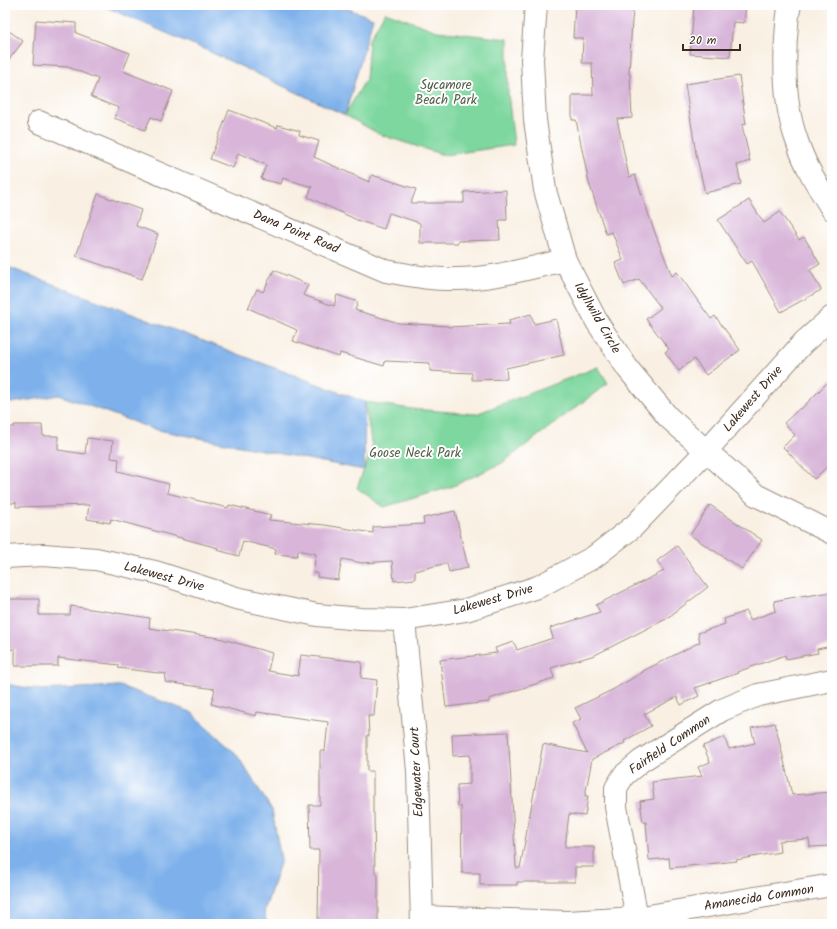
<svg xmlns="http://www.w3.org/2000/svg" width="837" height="929" font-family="Kalam,sans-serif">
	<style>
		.green { fill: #7dd79e; stroke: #5c805e }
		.water { fill: #7eb1eb; stroke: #5c6e84 }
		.building { fill: #d8b5d9 }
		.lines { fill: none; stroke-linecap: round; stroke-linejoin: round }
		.street-casing { stroke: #9a8d80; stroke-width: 24 }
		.street { stroke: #fff; stroke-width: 22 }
		.labels { text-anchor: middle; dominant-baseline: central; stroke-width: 4; stroke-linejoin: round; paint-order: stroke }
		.park-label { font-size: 13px; fill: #4f5e44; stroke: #fff }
		.street-label { font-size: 13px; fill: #3b2a1e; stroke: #fff }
	</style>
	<rect width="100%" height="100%" fill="#fff"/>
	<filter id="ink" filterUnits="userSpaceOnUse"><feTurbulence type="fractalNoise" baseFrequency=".025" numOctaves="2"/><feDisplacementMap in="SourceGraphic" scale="8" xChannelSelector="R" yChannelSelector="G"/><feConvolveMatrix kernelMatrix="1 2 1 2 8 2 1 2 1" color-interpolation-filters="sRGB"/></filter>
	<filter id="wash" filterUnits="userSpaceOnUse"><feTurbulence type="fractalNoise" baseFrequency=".012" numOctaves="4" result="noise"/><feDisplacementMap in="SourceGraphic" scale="16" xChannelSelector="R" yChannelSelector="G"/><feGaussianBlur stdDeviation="0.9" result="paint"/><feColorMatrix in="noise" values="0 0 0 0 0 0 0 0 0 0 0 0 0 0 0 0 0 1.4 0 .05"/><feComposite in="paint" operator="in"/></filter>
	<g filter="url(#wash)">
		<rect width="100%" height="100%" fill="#f9f0e3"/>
		<g class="green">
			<polygon points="385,12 437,31 508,39 508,93 514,145 444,155 381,135 345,115 366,79 369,40"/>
			<polygon points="598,367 608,383 502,463 451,487 384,507 357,488 372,448 365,402 412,409 476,414"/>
		</g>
		<g class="water">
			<polygon points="101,5 337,5 373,18 345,115 206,50"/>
			<polygon points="5,266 365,402 364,470 153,429 59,395 5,404"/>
			<polygon points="5,684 41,690 120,686 191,712 237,755 272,810 281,860 264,912 267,924 5,924"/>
		</g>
		<g id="blocks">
			<g class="building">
				<polygon points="575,5 634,5 632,20 629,74 630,74 632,118 617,119 629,177 635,175 655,233 672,276 677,272 711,319 715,316 740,350 706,375 694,359 679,371 665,352 669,349 646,319 661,308 639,279 624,285 615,263 623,260 612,232 606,234 589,183 576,120 572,120 572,95 593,95 592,63 582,63 583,38 573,38"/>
				<polygon points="694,5 746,5 744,23 733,22 730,57 690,54"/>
				<polygon points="36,20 76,23 76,33 130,53 123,71 173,91 161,121 151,117 145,130 114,118 119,108 91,97 98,79 68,67 33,65"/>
				<polygon points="5,28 23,41 5,65"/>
				<polygon points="739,76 746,124 742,125 750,161 737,165 741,184 705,193 696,154 685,84"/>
				<polygon points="229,110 277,128 278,125 300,131 299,135 319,141 314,157 369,182 372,175 416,189 411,203 464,203 464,192 506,190 507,220 499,220 500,240 458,241 458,243 420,243 420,223 389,213 384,229 357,220 308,197 312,187 283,178 281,184 261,179 266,165 238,153 233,168 210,159"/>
				<polygon points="98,194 141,210 136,226 158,234 142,279 76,256"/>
				<polygon points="749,200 764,223 780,212 799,240 804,237 820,264 810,270 821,290 781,312 752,261 747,264 718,220"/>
				<polygon points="274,270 308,285 303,295 334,306 337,295 358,302 355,310 399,323 448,326 448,327 510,324 509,320 531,314 534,324 556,319 564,355 506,368 507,379 472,380 472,373 430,371 430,363 385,361 384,366 340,353 339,357 293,341 297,330 248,308 257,289 263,292"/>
				<polygon points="832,378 832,462 814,479 783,447 795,435 784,423 800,408 801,409"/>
				<polygon points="14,425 42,425 43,436 58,436 58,450 85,454 87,438 113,441 111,458 119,459 118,471 169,484 167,493 228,508 229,505 271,515 269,520 325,525 373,533 373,527 424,524 423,518 455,511 468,568 449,572 447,563 415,571 415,579 394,581 392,561 362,563 342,559 338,580 317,577 318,573 313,573 316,554 298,550 297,556 275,554 276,549 243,541 239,556 217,550 218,548 111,519 110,523 87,519 89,505 16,507 16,502 5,505 5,428 14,427"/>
				<polygon points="710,505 762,540 742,569 690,535"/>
				<polygon points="677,546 708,587 666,619 595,655 551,668 554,678 489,699 489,702 446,707 440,660 497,653 495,648 514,642 517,650 553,638 550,628 600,612 596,605 664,571 657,561"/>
				<polygon points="832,592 832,646 817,649 818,653 786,659 785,655 737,672 738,673 695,688 699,696 681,705 677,697 644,714 651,726 624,741 625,743 592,759 585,796 588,796 585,816 569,814 565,847 594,847 594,867 575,867 575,882 517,882 517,885 480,885 480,873 462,873 461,806 458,807 457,785 470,784 470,755 453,756 452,734 508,732 516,868 520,868 543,744 587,753 572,723 581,719 575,708 614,689 643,672 643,671 700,642 698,633 725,624 724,619 747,611 750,620 776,611 774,601 806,595 806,596"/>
				<polygon points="5,599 39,599 39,615 70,615 71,606 150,618 149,628 219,638 272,653 268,671 298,676 301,655 362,662 361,678 377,680 374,716 368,716 369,736 367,735 367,771 373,771 373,813 374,813 375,874 378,874 378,924 318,924 319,850 310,850 309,805 320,805 320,751 325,751 328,722 257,712 256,716 211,704 215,689 165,682 166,674 118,668 119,665 58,658 58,666 15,666 15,649 5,650"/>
				<polygon points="775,723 792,795 832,792 832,846 810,847 809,839 779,841 780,852 736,860 737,861 670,868 669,858 649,860 646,822 643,822 640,801 654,799 652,782 702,776 698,767 710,762 703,746 724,737 729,749 755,743 751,728"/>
			</g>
		</g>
	</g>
	<g filter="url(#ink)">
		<use href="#blocks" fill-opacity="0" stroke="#9a8d80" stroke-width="1"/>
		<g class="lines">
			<defs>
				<g id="street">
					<polyline points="536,5 532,60 535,120 545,190 565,260 597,322 628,369 668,417 756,495 832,533"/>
					<path d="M 790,5 C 787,16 787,27 786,38 C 784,73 785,109 797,141 C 805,166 819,188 832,209"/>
					<path d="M 39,122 L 386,271 C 409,275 432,280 456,279 C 493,279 529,268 565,260"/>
					<polyline points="5,557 43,555 96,559 155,572 236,598 317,615 361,619 404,620 466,610 538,587 594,557 634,526 706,451 803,343 832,317"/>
					<polyline points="404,620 418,771 422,924"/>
					<polyline points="422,917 567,922 637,918 832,885"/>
					<polyline points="637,918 616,807 616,788 624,775 641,761 722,710 758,695 832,680"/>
				</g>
			</defs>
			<use href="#street" class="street-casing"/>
			<use href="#street" class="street"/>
		</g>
	</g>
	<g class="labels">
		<g class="park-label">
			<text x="446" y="85">Sycamore<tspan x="446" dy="15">Beach Park</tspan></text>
			<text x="415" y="453">Goose Neck Park</text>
		</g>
		<g class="street-label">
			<text transform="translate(296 232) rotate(23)">Dana Point Road</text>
			<text transform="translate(597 318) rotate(60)">Idyllwild Circle</text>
			<text transform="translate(753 399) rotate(-49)">Lakewest Drive</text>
			<text transform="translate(164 577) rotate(15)">Lakewest Drive</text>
			<text transform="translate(493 600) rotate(-16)">Lakewest Drive</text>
			<text transform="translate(670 745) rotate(-34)">Fairfield Common</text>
			<text transform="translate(417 772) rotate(-93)">Edgewater Court</text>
			<text transform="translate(759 898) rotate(-9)">Amanecida Common</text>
		</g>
	</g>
	<rect width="837" height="929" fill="none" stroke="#fff" stroke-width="20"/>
	<path d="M683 44v6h57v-6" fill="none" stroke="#3b2a1e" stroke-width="2"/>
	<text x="689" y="44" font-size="12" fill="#3b2a1e" stroke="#ffffff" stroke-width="3" paint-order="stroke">20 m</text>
</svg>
